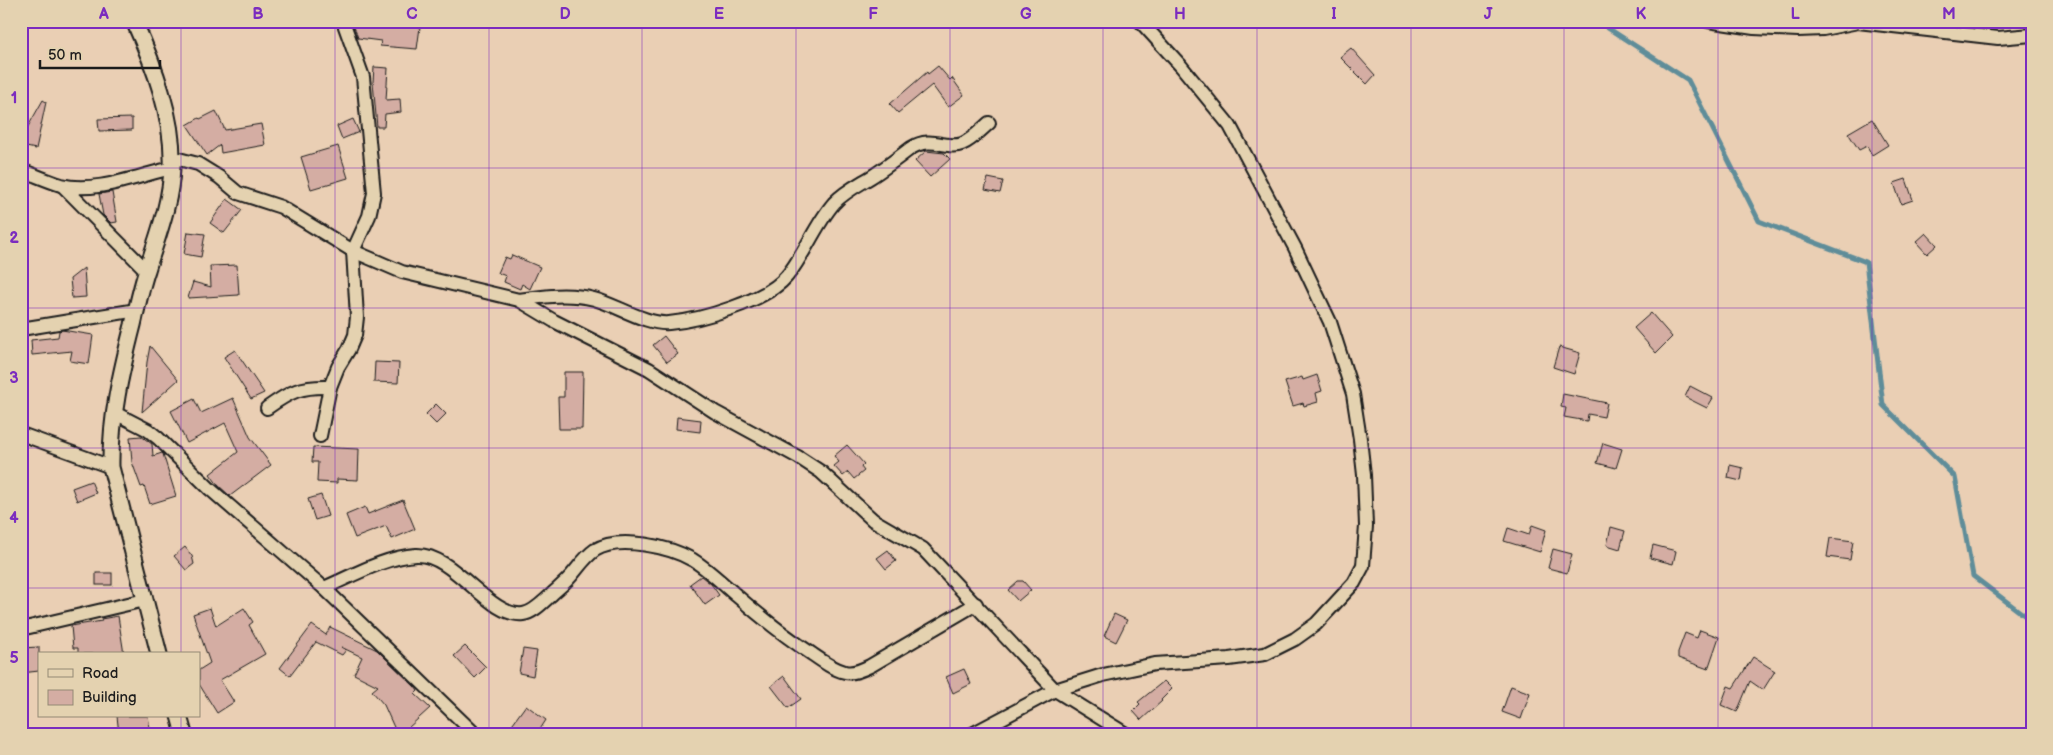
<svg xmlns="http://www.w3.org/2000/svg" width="2053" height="755" font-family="'Balsamiq Sans',sans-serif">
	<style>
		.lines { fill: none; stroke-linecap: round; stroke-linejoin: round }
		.stream { stroke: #5f8d99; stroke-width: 5 }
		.building { fill: #d4ada3; stroke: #1c1c1c }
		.minor-casing { stroke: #1c1c1c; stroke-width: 16 }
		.tertiary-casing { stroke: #1c1c1c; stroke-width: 19 }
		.minor { stroke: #e4d2b0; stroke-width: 12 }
		.tertiary { stroke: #e4d2b0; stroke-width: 15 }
		.grid { fill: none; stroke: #7b2cbf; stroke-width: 1; stroke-opacity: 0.55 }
		.neatline { fill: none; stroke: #7b2cbf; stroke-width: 2 }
		.grid-label { font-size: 16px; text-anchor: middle; font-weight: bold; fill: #7b2cbf }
	</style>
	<rect width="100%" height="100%" fill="#eacfb4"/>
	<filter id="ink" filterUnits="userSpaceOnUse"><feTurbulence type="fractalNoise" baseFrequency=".02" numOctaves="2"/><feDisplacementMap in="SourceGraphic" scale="10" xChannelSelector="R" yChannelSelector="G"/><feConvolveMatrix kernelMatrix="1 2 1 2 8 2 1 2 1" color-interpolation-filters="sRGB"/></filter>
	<g filter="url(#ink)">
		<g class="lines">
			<polyline class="stream" points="1597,21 1688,80 1759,221 1866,262 1883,405 1955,477 1973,576 2032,621"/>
		</g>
		<g class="building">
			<polygon points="352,21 387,21 420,27 417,49 380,46 381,41 358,38"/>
			<polygon points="1351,48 1375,75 1367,84 1340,57"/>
			<polygon points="938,66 950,80 952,78 964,95 948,107 932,85 898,113 890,104 927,72 928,74"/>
			<polygon points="374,67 388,68 386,100 400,99 401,112 385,114 384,127 377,127 373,82"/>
			<polygon points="43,100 46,102 36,149 21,146 21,139"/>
			<polygon points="216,111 225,130 261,124 265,145 221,153 220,145 207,155 187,125 199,118 200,119"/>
			<polygon points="132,118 132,130 99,131 98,119"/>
			<polygon points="353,119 359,132 342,139 337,126"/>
			<polygon points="1872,119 1888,145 1872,155 1867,146 1859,150 1848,133"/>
			<polygon points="338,146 348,178 311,189 301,157"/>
			<polygon points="926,151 944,153 950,159 930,177 915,161"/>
			<polygon points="988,178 1003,181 1000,193 985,190"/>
			<polygon points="1906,179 1913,200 1901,204 1894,183"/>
			<polygon points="112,192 117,222 111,223 103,215 99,194"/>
			<polygon points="227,199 242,210 224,233 210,223"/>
			<polygon points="188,232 205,234 201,257 184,254"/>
			<polygon points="1926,233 1937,245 1927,254 1916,242"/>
			<polygon points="512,255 540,267 530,289 522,284 520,289 504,282 506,276 498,273 505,257 510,259"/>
			<polygon points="237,265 239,295 188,298 193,282 211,287 210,266"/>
			<polygon points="84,268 86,297 72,298 70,279"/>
			<polygon points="1651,313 1672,337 1656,353 1634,328"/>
			<polygon points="62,330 93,335 89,364 70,361 72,351 32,355 31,340 58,337 59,331"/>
			<polygon points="664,336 678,354 667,362 653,345"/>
			<polygon points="150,346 178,380 142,412 147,362"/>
			<polygon points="1559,347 1580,353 1574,374 1553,367"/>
			<polygon points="235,350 264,393 251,399 224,357"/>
			<polygon points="375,362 399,363 398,383 374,382"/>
			<polygon points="564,372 583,372 582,429 559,429 558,397 564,397"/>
			<polygon points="1317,375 1322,391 1316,393 1318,402 1304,406 1303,403 1293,406 1285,382 1302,377 1303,380"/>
			<polygon points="1690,386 1713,398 1707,408 1685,397"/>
			<polygon points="1563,394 1607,403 1604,417 1588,414 1587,421 1564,417 1566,408 1561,407"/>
			<polygon points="233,398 250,437 271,465 230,496 218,485 210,474 238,452 225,423 187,443 171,411 194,399 201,413"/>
			<polygon points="436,404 446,414 436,424 426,414"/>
			<polygon points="677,417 701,420 700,432 676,429"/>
			<polygon points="141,436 152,444 153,456 162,453 163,454 176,496 150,504 144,486 141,487 132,462 130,437"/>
			<polygon points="1603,443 1622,449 1616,468 1597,463"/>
			<polygon points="847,445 864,464 861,467 864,471 854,479 848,472 843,476 834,466 839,462 834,456"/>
			<polygon points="313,447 359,449 358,480 337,479 337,483 317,482 318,462 312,462"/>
			<polygon points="1730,465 1743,468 1741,481 1728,478"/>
			<polygon points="91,481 96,493 77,501 72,488"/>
			<polygon points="321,495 328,516 315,520 308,499"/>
			<polygon points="403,500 415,529 392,539 386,526 355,538 346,515 365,507 368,514"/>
			<polygon points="1532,525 1546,530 1540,552 1504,541 1508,528 1529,535"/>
			<polygon points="1611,527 1625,531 1620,549 1607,545"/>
			<polygon points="1830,538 1853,541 1850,560 1827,557"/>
			<polygon points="1653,545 1676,551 1673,564 1650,558"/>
			<polygon points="185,547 192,556 194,564 186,570 174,556"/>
			<polygon points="1553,549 1572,554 1567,573 1548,568"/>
			<polygon points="888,550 896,561 886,569 877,558"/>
			<rect x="96" y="573" width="16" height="12"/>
			<polygon points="701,576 711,584 719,595 705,605 690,584"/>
			<polygon points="1018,581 1023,581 1031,590 1018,601 1008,590"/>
			<polygon points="210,608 216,626 244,608 253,622 249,625 265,654 220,680 234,702 217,713 199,684 199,670 210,663 193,614"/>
			<polygon points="1114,614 1127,620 1116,642 1104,636"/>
			<polygon points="118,616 124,654 78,654 78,648 73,648 71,626 102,621 101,619"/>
			<polygon points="312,625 326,635 330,627 377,650 415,687 418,691 415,694 430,708 408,728 411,734 397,734 384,705 372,691 378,686 354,674 362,657 341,647 346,650 342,655 316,642 290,676 280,668"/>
			<polygon points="1700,630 1719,637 1708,669 1678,658 1678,652 1685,633 1697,638"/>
			<polygon points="465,646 486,667 475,678 454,656"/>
			<polygon points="39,647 39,671 21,673 21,648"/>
			<polygon points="523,649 537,651 533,676 519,673"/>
			<polygon points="1753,657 1775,671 1763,690 1750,681 1737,712 1721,705 1728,686 1733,688"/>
			<polygon points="964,669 971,684 953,693 946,677"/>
			<polygon points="784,676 801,699 788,708 771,686"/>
			<polygon points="1164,681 1172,689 1161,700 1162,701 1141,720 1133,711 1140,704 1138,702"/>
			<polygon points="1511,686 1530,693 1521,719 1502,712"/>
			<polygon points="526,705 546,720 537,734 505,734"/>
			<polygon points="117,716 148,716 151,734 119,734"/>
		</g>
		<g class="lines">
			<defs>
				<g id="minor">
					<polyline points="1708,21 1754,28 1798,30 1823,29 1858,22 1998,38 2032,35"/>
					<polyline points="171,157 198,164 219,177 238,193 281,207 353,251 402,272 519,300 554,321 649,369 715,412 798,457 821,472 873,520 923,549 1055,690 1126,734"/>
					<path d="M 21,170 C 35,175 48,181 61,185 C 95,194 139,175 172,168"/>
					<polyline points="63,186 147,271"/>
					<path d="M 519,300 C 544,296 569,293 594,299 C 617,305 646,325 669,323 C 701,320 767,301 787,276 C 805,254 815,225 834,203 C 844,192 858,185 871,177 C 885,168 898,158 911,148 C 932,135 946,150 962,144 C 972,140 981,130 989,123"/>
					<polyline points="21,329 137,310"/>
					<path d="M 267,408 C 291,391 301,386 330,387"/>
					<polyline points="115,413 148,430 158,438 210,489 324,588 475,734"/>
					<polyline points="21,434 111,467"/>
					<polyline points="320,436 330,387 338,367 349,349 355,335 357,317 353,251 369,216 374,193 363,77 343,21"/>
					<path d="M 324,588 C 352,576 385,557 416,555 C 454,553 489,618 523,614 C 533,613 543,602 551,595 C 557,589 564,584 570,577 C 578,568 585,557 595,550 C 619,535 671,547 693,560 C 709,570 723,584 737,596 C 761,617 786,637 812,654 C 822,661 833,669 845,672 C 853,674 862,670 870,666 L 976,604"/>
					<polyline points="21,629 145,600"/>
					<polyline points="972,734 1055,690 1103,675 1155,664 1229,659 1265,654 1295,639 1316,624 1354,583 1363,566 1366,526 1364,475 1360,439 1353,394 1330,322 1295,248 1230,126 1181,66 1140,21"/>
				</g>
				<g id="tertiary">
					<path d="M 134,21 C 154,65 174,118 172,167 C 171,203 157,237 147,270 C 141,288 137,307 133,325 C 121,372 110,419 111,467 L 159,654"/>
					<polyline points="179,716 184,734"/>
				</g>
			</defs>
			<use href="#minor" class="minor-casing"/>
			<use href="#tertiary" class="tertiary-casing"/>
			<use href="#minor" class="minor"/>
			<use href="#tertiary" class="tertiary"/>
		</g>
	</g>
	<path class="grid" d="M 181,21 L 181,654M 335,21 L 335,734M 489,21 L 489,734M 642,21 L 642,734M 796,21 L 796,734M 950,21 L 950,734M 1103,21 L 1103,734M 1257,21 L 1257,734M 1411,21 L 1411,734M 1564,21 L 1564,734M 1718,21 L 1718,734M 1872,21 L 1872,734M 21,168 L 2032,168M 21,308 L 2032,308M 21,448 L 2032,448M 21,588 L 2032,588M 181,716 L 181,734"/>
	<rect width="2053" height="755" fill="none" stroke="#e4d2b0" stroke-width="55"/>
	<rect x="38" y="652" width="162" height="65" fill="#e4d2b0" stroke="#948975"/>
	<rect x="48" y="669" width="25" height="8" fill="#e4d2b0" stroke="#948975"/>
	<text x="82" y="678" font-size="15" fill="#1c1c1c">Road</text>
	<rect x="48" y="690" width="25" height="15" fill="#d4ada3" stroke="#948975"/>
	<text x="82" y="702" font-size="15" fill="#1c1c1c">Building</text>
	<path d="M40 60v8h120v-8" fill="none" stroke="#1c1c1c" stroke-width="2.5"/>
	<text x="48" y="60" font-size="15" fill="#1c1c1c" stroke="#e4d2b0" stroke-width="4" paint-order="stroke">50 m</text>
	<rect x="28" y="28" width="1998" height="700" class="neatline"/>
	<g class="grid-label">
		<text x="104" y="19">A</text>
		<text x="258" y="19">B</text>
		<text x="412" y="19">C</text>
		<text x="565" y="19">D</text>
		<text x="719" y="19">E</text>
		<text x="873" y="19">F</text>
		<text x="1026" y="19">G</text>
		<text x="1180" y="19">H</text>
		<text x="1334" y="19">I</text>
		<text x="1488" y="19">J</text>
		<text x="1641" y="19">K</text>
		<text x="1795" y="19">L</text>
		<text x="1949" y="19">M</text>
		<text x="14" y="103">1</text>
		<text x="14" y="243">2</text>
		<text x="14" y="383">3</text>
		<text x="14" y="523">4</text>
		<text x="14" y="663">5</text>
	</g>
</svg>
